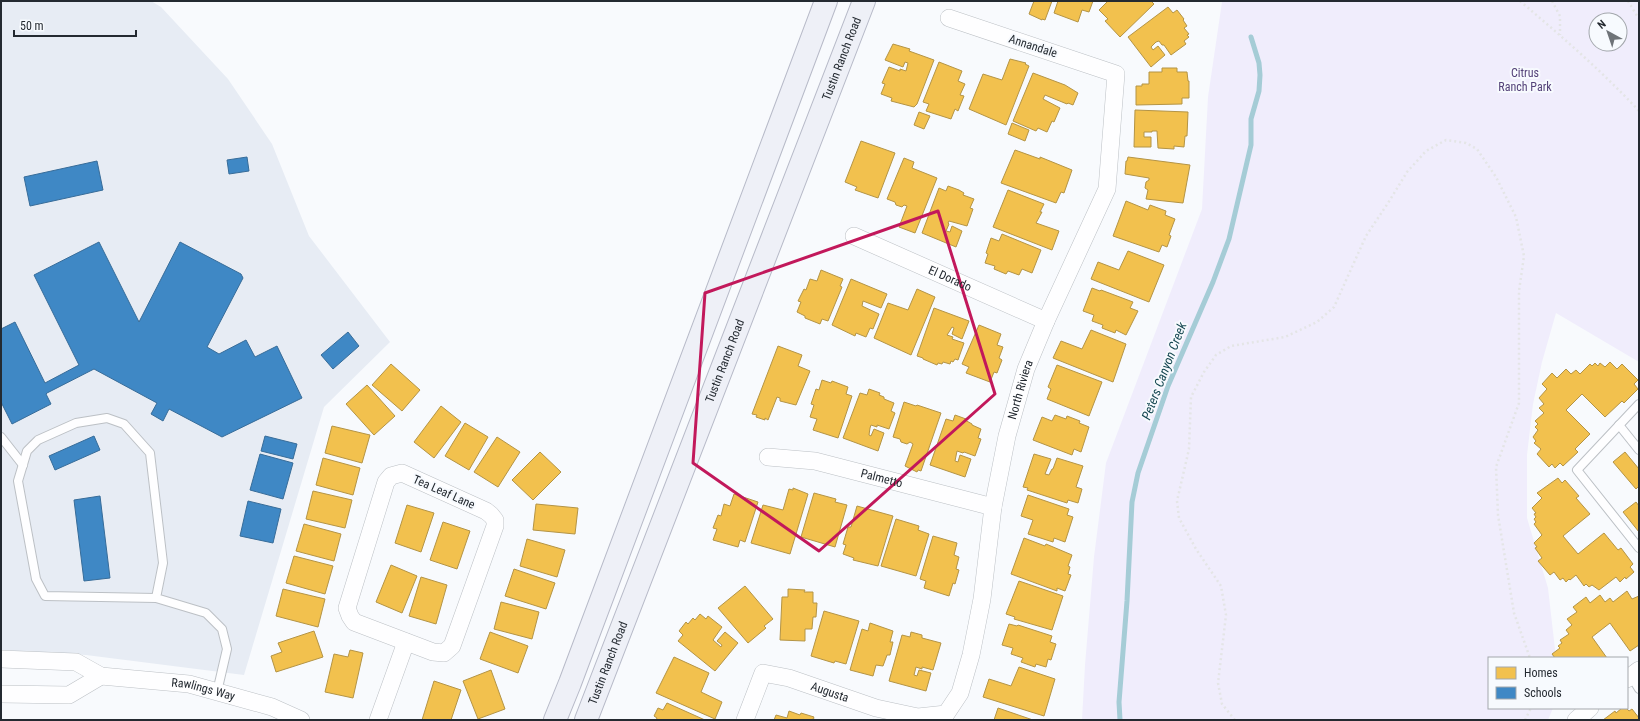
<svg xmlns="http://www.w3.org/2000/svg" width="1640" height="721" font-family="'Roboto Condensed',sans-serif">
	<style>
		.built { fill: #e7ecf4 }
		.green { fill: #f0edfc; fill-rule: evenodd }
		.homes { fill: #f2c14e; stroke: #b49445 }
		.schools { fill: #3f88c5; stroke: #376c99 }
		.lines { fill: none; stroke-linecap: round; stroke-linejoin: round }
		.stream { stroke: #a5ccd6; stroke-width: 5 }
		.service-casing { stroke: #bcc0c5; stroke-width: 10 }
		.minor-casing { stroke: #bcc0c5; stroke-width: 18 }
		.primary-casing { stroke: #b7bac8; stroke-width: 24 }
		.path { stroke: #e4e5e6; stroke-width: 2.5; stroke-dasharray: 2 3; stroke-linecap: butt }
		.service { stroke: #fefeff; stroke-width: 8 }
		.minor { stroke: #fefeff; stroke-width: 17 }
		.primary { stroke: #eef0f7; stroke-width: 22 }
		.marked { fill: none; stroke: #c2185b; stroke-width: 3; stroke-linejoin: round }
		.labels { text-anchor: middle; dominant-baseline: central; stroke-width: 4; stroke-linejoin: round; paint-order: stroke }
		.street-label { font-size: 12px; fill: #242a31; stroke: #f7fafe }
		.park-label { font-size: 12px; fill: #544279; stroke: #f7fafe }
		.water-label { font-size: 13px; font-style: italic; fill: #154751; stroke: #f7fafe }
	</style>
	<rect width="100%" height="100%" fill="#f8fafd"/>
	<polygon class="built" points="1,1 151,1 161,7 228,79 272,144 309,236 390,342 324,407 244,675 86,655 1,650"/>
	<path class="green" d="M 1221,1 L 1639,1 L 1639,362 L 1556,313 L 1542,362 L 1533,404 L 1527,455 L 1527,518 L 1548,588 L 1556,658 L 1489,658 L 1489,708 L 1553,708 L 1548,720 L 1082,720 L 1085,665 L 1094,557 L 1106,463 L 1202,209 L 1208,97 L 1222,2 ZM 1596,20 L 1620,20 L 1620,44 L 1596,44 Z"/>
	<g class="homes">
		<polygon points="1034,1 1052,1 1045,20 1042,19 1042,20 1029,14"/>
		<polygon points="1058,1 1093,1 1089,12 1082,10 1078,22 1054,13"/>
		<polygon points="1108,1 1151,1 1154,4 1120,37 1105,21 1108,19 1099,10"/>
		<polygon points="1168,7 1173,13 1177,10 1184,19 1183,20 1187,26 1184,28 1189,34 1187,35 1189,37 1184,41 1186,44 1171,55 1164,45 1162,45 1159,41 1156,42 1151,47 1153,50 1158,46 1165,55 1151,67 1128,37"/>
		<polygon points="893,44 910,49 909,51 934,60 917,104 914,107 891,101 892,98 881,94 885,84 882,83 889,67 900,71 900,69 906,71 908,63 905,62 903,67 885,60"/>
		<polygon points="1010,59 1026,63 1025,64 1029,66 1006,125 969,109 983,74 1002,80"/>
		<polygon points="939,62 962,71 958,81 965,84 960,95 964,96 958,111 955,109 951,119 926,111 929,104 923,102"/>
		<polygon points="1162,68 1177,68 1177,72 1187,72 1188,81 1189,81 1189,98 1182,98 1182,104 1136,105 1136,86 1142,86 1142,84 1149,84 1149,72 1162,72"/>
		<polygon points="1033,73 1065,85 1078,93 1073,105 1068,103 1067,104 1045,95 1043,99 1060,108 1054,122 1052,121 1047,132 1038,128 1036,131 1013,121"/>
		<polygon points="1135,110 1188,112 1187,136 1185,136 1184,147 1174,146 1174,149 1158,148 1157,131 1152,131 1152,132 1144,132 1144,137 1151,137 1151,147 1134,147"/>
		<polygon points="919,112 930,116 924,129 914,125"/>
		<polygon points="1012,123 1029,130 1025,141 1008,134"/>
		<polygon points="861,141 895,153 878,198 855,190 857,187 845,182"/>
		<polygon points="1015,150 1040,159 1040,157 1072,170 1064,193 1061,192 1056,203 1001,183"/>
		<polygon points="1128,157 1190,165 1183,203 1146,199 1148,190 1145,188 1146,182 1149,180 1149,178 1125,174 1126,161 1127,161"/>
		<polygon points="904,158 914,162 912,168 937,178 915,233 899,227 907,206 904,205 902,207 896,205 895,202 887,199"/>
		<polygon points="948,186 959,190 964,193 963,195 974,199 970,208 973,209 967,226 949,221 948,223 949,224 946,231 950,232 952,226 962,231 956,247 922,233 939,188 946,191"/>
		<polygon points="1008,190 1044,204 1040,212 1042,212 1036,223 1059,231 1052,250 993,227"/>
		<polygon points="1126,201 1148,210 1150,205 1166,211 1165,215 1175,219 1169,235 1171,236 1167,247 1162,245 1159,252 1113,236"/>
		<polygon points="1002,234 1041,250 1032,273 1022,269 1019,275 1008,271 1006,274 994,269 995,266 985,263 988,254 986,253 991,238 999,241"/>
		<polygon points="1128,251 1164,265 1149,302 1091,279 1098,262 1119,270"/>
		<polygon points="821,270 843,279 840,286 842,287 828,321 822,319 820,324 805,318 805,316 797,312 801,302 798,301 804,289 806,290 810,279 817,281"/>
		<polygon points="851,279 887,294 881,308 863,301 862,306 879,314 873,329 870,328 866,337 856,333 855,336 832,325"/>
		<polygon points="1092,288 1100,291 1101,290 1133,302 1130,308 1138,311 1126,335 1116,330 1115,333 1102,328 1103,325 1092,321 1094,315 1083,311"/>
		<polygon points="917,289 935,297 911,355 874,338 888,303 908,310"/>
		<polygon points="934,308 969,321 962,339 952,334 954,328 952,327 949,332 947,335 953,337 952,339 964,343 958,360 955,359 953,362 951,361 950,364 943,362 942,364 938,363 937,365 923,359 923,358 917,356"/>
		<polygon points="979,325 1001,334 997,345 1003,347 999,358 1002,360 997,373 994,372 990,382 966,373 969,367 962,364"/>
		<polygon points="1091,330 1126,344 1113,382 1053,358 1061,341 1082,349"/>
		<polygon points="778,346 802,355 798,366 810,371 796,405 780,401 780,398 777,397 768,420 765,418 765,420 756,417 757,415 752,414"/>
		<polygon points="1610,362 1617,369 1622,364 1638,380 1634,384 1638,389 1624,403 1622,401 1605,417 1582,394 1566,410 1590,434 1575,449 1578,452 1563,466 1560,463 1555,468 1552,464 1549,467 1537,454 1541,449 1534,443 1536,441 1533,437 1538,430 1535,427 1538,424 1535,421 1544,413 1539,408 1544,404 1539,398 1547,389 1542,384 1552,373 1557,378 1566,369 1571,374 1576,370 1580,374 1590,364 1592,366 1595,363 1598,366 1600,363 1605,367"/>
		<polygon points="391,364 420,390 402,411 372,385"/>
		<polygon points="1057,365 1102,382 1089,416 1047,399 1051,389 1048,387"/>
		<polygon points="822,380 831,383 832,381 848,387 846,394 852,396 838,438 813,430 817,419 810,417 814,405 811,404 816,389 819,390"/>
		<polygon points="367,385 395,416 374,435 346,404"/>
		<polygon points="869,389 880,393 879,395 884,397 884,399 894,403 891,411 895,413 889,429 877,425 877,427 871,425 870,428 869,435 871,436 874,429 884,433 878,451 843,438 860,393 867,395"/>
		<polygon points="904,402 916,406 917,405 941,413 921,471 918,470 917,472 905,466 913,444 910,442 907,444 901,442 900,439 893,437"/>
		<polygon points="441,406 461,422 434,458 414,442"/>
		<polygon points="955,415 966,419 965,420 972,424 972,425 981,429 978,438 981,439 975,456 964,452 963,453 957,451 955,461 958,462 960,455 971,459 965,477 930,465 946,419 953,421"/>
		<polygon points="1055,415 1066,419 1067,416 1080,421 1079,423 1089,427 1081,452 1074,449 1072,455 1033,440 1042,417 1052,421"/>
		<polygon points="465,423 488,437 469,470 445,456"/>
		<polygon points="332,426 370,435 362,463 325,453"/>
		<polygon points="497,437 520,452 498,487 474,472"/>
		<polygon points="540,452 561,472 533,500 512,480"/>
		<polygon points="1625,452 1639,469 1639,486 1636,489 1613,462"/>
		<polygon points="1034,454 1051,459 1045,474 1049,475 1052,469 1053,469 1057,458 1083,466 1076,487 1082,489 1078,503 1068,500 1067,503 1027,490 1028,488 1023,487"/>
		<polygon points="323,458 360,468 353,495 316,485"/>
		<polygon points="1558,478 1562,483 1565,480 1579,496 1576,498 1590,514 1563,536 1578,554 1604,533 1618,550 1621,548 1633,564 1630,567 1634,572 1626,579 1625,577 1620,582 1616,577 1599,590 1592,585 1589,587 1586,584 1584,586 1576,575 1570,580 1569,579 1566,582 1563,578 1560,580 1554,572 1550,575 1538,561 1542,558 1535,548 1537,547 1534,543 1542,535 1534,524 1536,522 1534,519 1536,517 1534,514 1536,513 1532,508 1542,498 1537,493"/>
		<polygon points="793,488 808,494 790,554 751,543 763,505 783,510 789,489 793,490"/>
		<polygon points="313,491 352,500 345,528 306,519"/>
		<polygon points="814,493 836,499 835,502 847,505 835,547 801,537"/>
		<polygon points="734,494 758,502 745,542 740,540 738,547 713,540 717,529 713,528 718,515 721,516 724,504 730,506"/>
		<polygon points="1028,495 1069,509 1067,515 1073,517 1065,542 1054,538 1053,542 1028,534 1033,520 1021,516"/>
		<polygon points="1636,502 1639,506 1639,532 1623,512"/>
		<polygon points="536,504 578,508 575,534 533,530"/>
		<polygon points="407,505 434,513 421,552 395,543"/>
		<polygon points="857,506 893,516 878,566 853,560 854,558 843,554 846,545 843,544 848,527 851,527"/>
		<polygon points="896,519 919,526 918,530 929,534 916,576 881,566"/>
		<polygon points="443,522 470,531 457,569 430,560"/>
		<polygon points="304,524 341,534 334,561 296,551"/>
		<polygon points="933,536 957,543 954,555 959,557 956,569 959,570 955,584 953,583 949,596 924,588 926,581 920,579"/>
		<polygon points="1024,538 1045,546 1046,544 1072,555 1068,566 1070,567 1068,574 1071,575 1065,591 1057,588 1057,591 1011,574"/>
		<polygon points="527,539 565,550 557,577 520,566"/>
		<polygon points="294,556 333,566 325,594 286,583"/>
		<polygon points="391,565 417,576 402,613 376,602"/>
		<polygon points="514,569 555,583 546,609 505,596"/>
		<polygon points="421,577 447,585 436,624 409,616"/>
		<polygon points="1019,581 1063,596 1052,630 1014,619 1015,617 1006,614"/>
		<polygon points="745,586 773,619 764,626 766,628 748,643 718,608"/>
		<polygon points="283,589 325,599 318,627 276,616"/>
		<polygon points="788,589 805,590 804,592 813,592 813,603 817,603 816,617 813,617 812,629 805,629 805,641 780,640 782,597 788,597"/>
		<polygon points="1627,591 1632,599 1639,596 1639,645 1630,651 1610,623 1592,637 1607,658 1555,658 1552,654 1560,648 1558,646 1562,643 1560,640 1569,634 1566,630 1572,625 1567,619 1577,612 1573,607 1586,597 1590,603 1600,595 1605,602 1610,598 1613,602"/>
		<polygon points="501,602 539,612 532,639 494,629"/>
		<polygon points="824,611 859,621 846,664 835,661 834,663 811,656"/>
		<polygon points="700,614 706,619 708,616 722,627 713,640 721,647 722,645 717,641 725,632 738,643 715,671 678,641 683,635 679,631 686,622 688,624 693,618 695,620"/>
		<polygon points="870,623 893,631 890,642 893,642 890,655 887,655 883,666 876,665 873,676 850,670 862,629 868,631"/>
		<polygon points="1009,624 1017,626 1018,625 1052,636 1050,642 1056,644 1051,660 1048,659 1046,667 1036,664 1035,667 1021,662 1023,658 1011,654 1013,648 1002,645"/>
		<polygon points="314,631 323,657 276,672 271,656 282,652 278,643"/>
		<polygon points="490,632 528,646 518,673 480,659"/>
		<polygon points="911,632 922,635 922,638 941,643 933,670 922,667 922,669 916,667 914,675 917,676 919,670 931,673 926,691 889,681 902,635 910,637"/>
		<polygon points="350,650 363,653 353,698 325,692 334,654 348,657"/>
		<polygon points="674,657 709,673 701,692 722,702 715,719 656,693"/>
		<polygon points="1019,667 1055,679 1044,716 983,697 989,679 1011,686"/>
		<polygon points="491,670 505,709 478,719 463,681"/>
		<polygon points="434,681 461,690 451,720 422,720"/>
		<polygon points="667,703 705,720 656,720 657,718 654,716 658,708 663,710"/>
		<polygon points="998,708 1033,720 994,720"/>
		<polygon points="1622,708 1626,708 1629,711 1632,709 1639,718 1639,720 1603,720 1615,711 1616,713"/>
		<polygon points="789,711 800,715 801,713 814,717 813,719 818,720 774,720 776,715 787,718"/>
	</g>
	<g class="schools">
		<polygon points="247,157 249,171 229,174 227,160"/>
		<polygon points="97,161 103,190 30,206 24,177"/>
		<polygon points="99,242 139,322 180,242 241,274 243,278 207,347 219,354 246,340 255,357 277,346 302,398 222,437 169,409 163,421 151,414 157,403 94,369 47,393 46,394 51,404 12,424 1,402 1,329 15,322 45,383 79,365 34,275"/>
		<polygon points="348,332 359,346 333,369 321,355"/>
		<polygon points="94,436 100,450 55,470 49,456"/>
		<polygon points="265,436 297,444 293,459 261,451"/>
		<polygon points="260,454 293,463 283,499 250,490"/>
		<polygon points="100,496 110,578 84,581 74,500"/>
		<polygon points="248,501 281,509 273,543 240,536"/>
	</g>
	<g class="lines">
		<polyline class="stream" points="1120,720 1119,702 1127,601 1132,502 1138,473 1168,386 1213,282 1229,239 1251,145 1251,119 1259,91 1260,75 1259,63 1251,37"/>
		<defs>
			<g id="service">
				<polyline points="1639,404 1577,470 1639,548"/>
				<polyline points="1619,425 1639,450"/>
				<polyline points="1,437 23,465"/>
				<polyline points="156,598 163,563 150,453 124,424 107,418 76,423 38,440 27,451 18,481 36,579 45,596 156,598 206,613 222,629 227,649 217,692"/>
				<polyline points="1631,676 1639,689"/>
			</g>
			<g id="minor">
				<path id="s1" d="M 854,236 L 1046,321"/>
				<path id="s2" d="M 768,457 L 815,461 L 993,507"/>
				<polygon points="402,473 486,511 491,515 495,520 495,526 452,646 444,653 433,652 354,622 350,616 347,608 386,482 391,476"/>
				<path id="s3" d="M 1,659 L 76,662 L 101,676 L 189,684 L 272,707 L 301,720"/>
				<polyline points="1627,679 1639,670"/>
				<polyline points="1,694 69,695 101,676"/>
				<polyline points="378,720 406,642"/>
				<path id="s4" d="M 745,720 L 763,673 L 789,678 L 876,708 L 918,717 L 946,714 L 960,693 L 971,655 L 982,599 L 993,507 L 1007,436 L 1026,369 L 1046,321 L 1107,189 L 1116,74 L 949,18"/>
				<polyline points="1576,720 1590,708"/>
			</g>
			<g id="primary">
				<polyline points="555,720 570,683 826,1"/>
				<path id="s5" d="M 586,720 L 864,1"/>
			</g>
		</defs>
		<use href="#service" class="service-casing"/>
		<use href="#minor" class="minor-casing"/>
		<use href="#primary" class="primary-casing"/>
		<g class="path">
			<path d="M 1520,1 C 1561,36 1602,71 1639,111"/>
			<polyline points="1552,1 1560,16 1560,35"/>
			<polyline points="1628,1 1639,19"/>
			<polyline points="1235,720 1222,704 1218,683 1226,615 1221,586 1196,549 1179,518 1177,501 1189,449 1191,397 1204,372 1216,355 1231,346 1285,337 1317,322 1334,307 1366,236 1388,203 1407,172 1426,151 1446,140 1466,143 1477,149 1496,177 1516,217 1524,256 1519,291 1519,403 1496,467 1498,515 1514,613 1530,658"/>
			<polyline points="1525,720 1531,708"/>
		</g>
		<use href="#service" class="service"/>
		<use href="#minor" class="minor"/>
		<use href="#primary" class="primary"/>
	</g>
	<path class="marked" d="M 938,211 L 995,394 L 819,551 L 693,463 L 705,293 Z"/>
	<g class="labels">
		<g class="street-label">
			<text transform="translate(1033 46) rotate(18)">Annandale</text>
			<text stroke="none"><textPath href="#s5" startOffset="709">Tustin Ranch Road</textPath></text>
			<text stroke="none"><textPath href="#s1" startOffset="105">El Dorado</textPath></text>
			<text stroke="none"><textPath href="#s5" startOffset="385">Tustin Ranch Road</textPath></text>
			<text stroke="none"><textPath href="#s4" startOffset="575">North Riviera</textPath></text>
			<text stroke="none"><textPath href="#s2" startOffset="116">Palmetto</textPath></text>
			<text transform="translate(444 492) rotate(24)">Tea Leaf Lane</text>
			<text stroke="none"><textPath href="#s5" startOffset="61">Tustin Ranch Road</textPath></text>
			<text stroke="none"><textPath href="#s3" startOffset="207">Rawlings Way</textPath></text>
			<text stroke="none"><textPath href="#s4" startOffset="120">Augusta</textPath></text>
		</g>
		<g class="park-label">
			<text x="1525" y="73">Citrus<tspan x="1525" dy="14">Ranch Park</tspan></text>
		</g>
		<g class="water-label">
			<text transform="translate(1164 371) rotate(-69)">Peters Canyon Creek</text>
		</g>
	</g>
	<rect width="1640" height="721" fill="none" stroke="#242a31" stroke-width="4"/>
	<rect x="1488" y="657" width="140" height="52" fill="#f7fafe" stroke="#a3a7ac"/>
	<rect x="1496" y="667" width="20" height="12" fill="#f2c14e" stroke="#a3a7ac"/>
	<text x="1524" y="677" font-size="12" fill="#242a31">Homes</text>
	<rect x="1496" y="687" width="20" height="12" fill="#3f88c5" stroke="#a3a7ac"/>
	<text x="1524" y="697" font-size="12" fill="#242a31">Schools</text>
	<g transform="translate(1608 32) rotate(320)"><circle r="19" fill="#f7fafe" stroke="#a3a7ac"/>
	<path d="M0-3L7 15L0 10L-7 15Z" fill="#6e7378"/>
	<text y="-6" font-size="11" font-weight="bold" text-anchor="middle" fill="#242a31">N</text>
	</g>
	<path d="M14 30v6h122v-6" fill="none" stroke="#242a31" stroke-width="2"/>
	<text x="20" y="30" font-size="12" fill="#242a31" stroke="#f7fafe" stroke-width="3" paint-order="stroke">50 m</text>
</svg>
